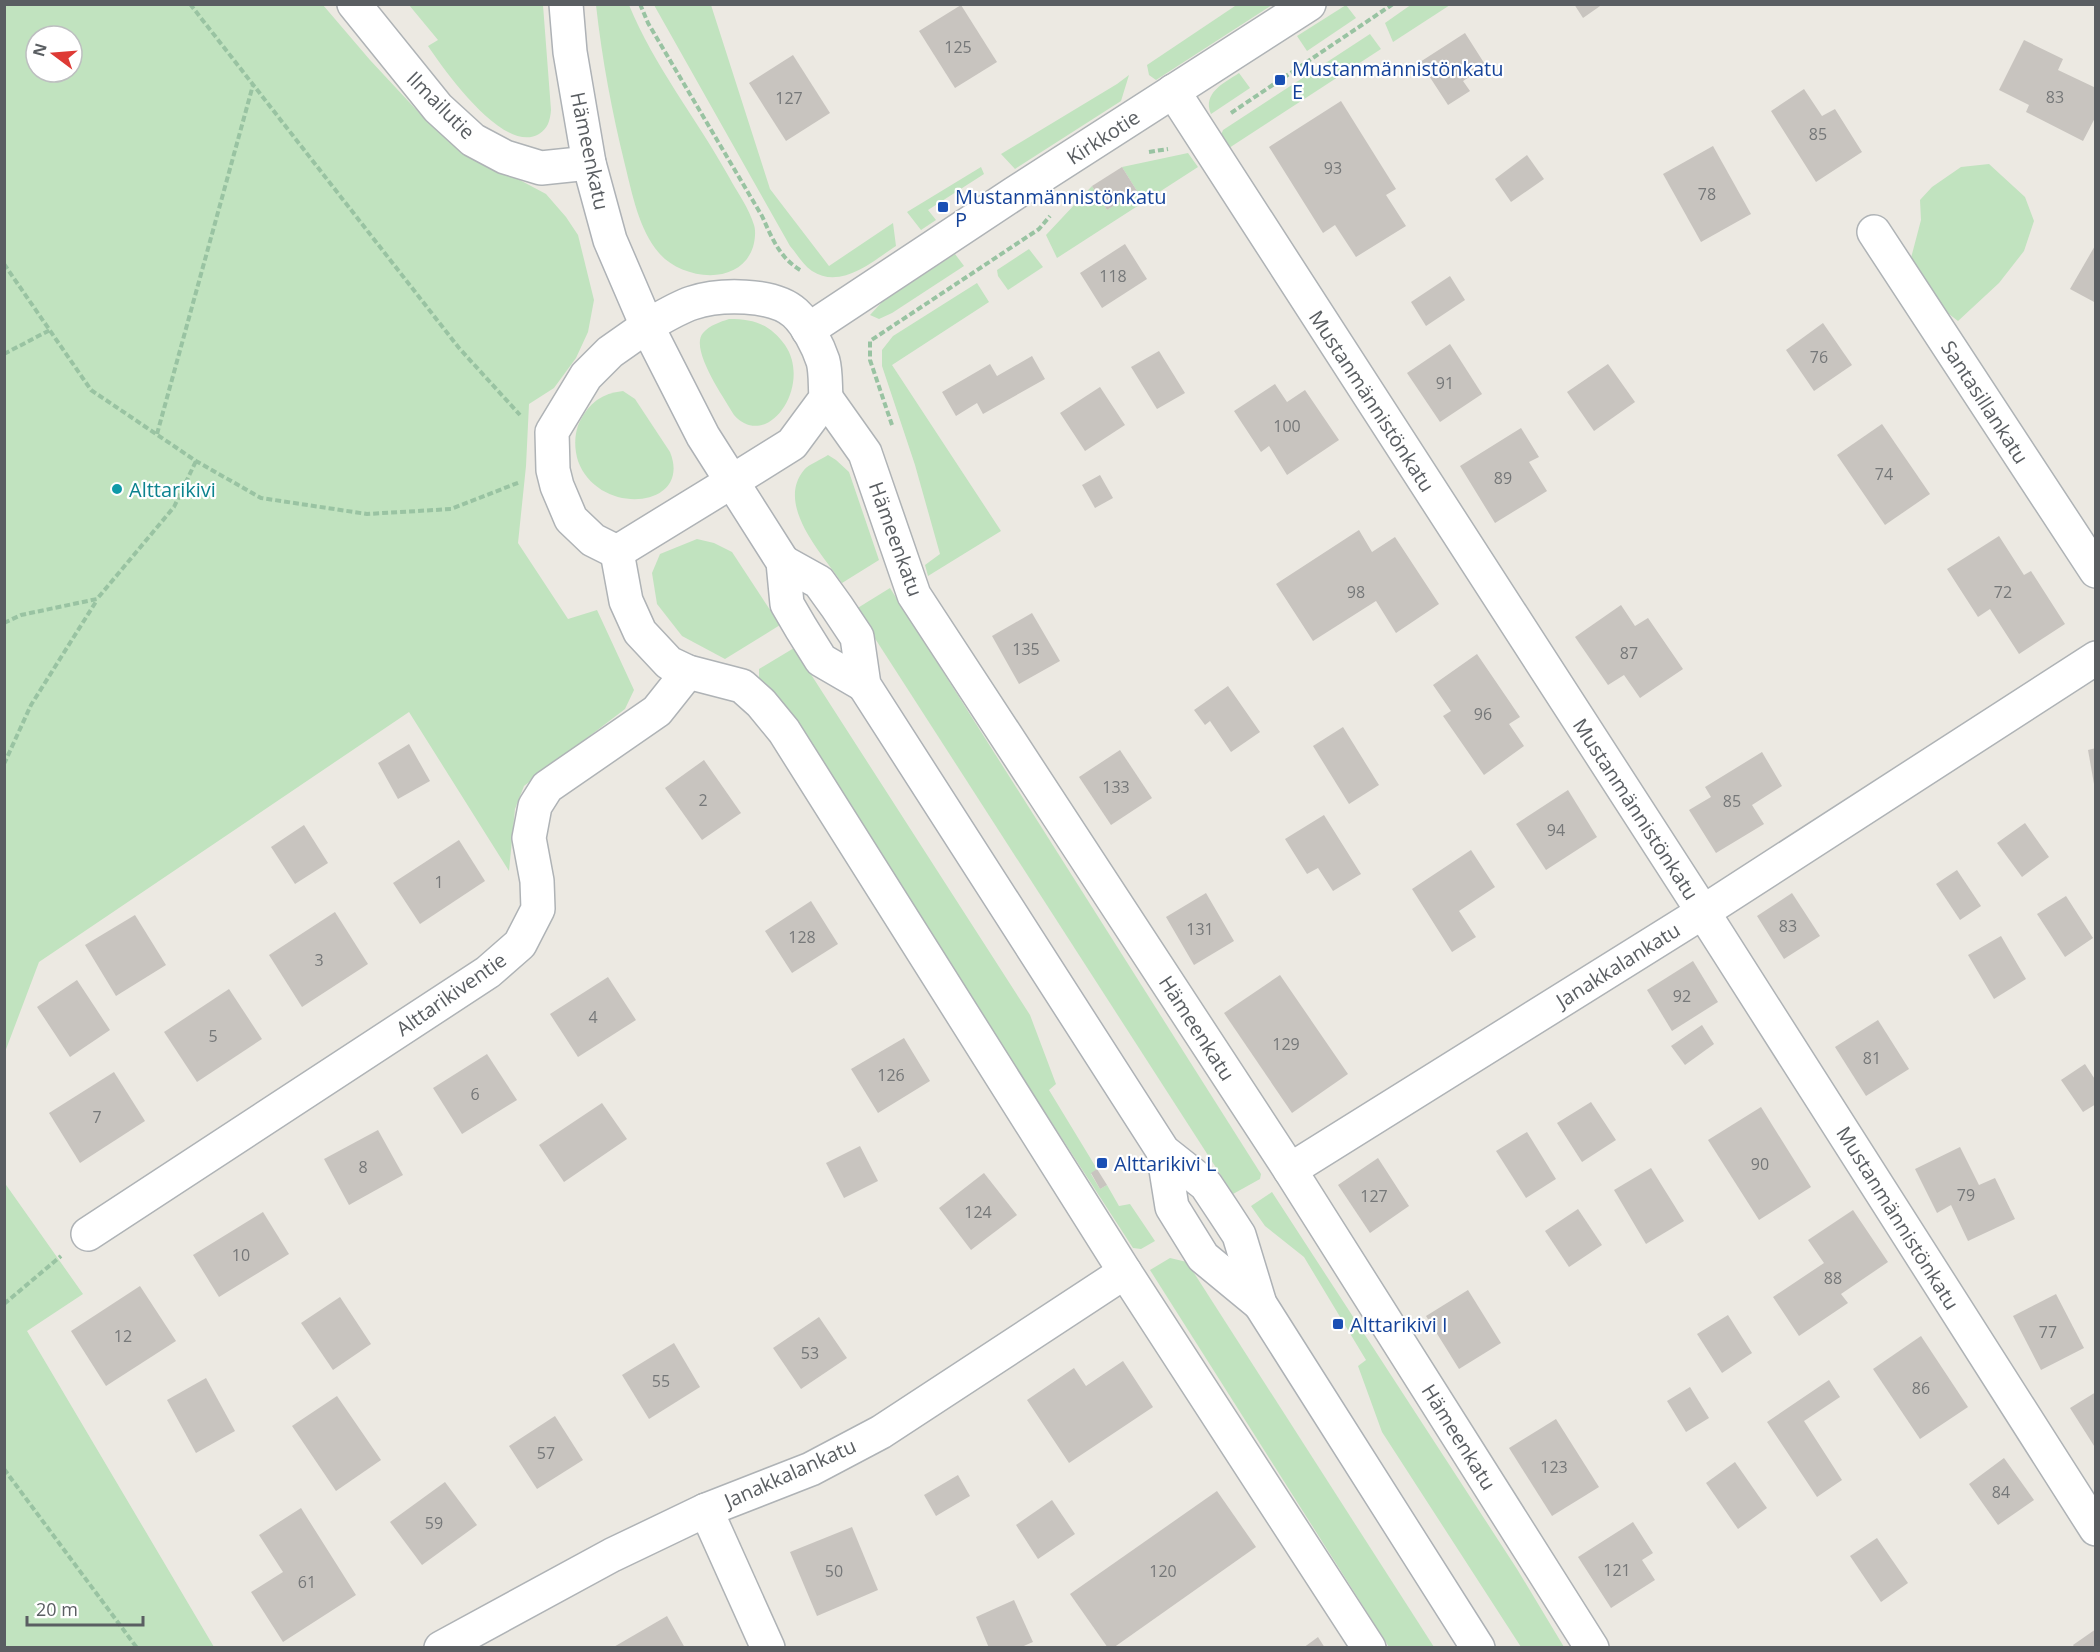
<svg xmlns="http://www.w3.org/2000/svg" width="2100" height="1652" font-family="'Open Sans',sans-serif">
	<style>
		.green { fill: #c1e3bf; fill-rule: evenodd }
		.building { fill: #c8c4bf }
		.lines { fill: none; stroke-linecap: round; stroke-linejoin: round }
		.minor-casing { stroke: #afb3b6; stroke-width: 36 }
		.tertiary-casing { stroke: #afb3b6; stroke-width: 36 }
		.secondary-casing { stroke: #aeb2b6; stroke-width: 36 }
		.path { stroke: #99c3a2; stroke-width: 4; stroke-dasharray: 6 3; stroke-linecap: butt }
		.minor { stroke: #fff; stroke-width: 33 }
		.tertiary { stroke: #fff; stroke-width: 33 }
		.secondary { stroke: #fff; stroke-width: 33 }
		.transit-dot { fill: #1a4fb4; stroke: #fff; stroke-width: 2 }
		.culture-dot { fill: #0f9aa8; stroke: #fff; stroke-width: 2 }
		.labels { text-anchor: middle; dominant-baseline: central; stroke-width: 4.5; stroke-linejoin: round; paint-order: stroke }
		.number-label { font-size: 16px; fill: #767879 }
		.transit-label { font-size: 20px; fill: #164399; stroke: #fff; text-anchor: start }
		.street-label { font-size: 20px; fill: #5a5e62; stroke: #fff }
		.culture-label { font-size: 20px; fill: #0d838f; stroke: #fff; text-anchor: start }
	</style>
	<rect width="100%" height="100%" fill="#ece9e2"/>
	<g class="green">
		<polygon points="1238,4 1272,5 1156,80 1149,75 1147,65"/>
		<polygon points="1412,4 1450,5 1393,42 1385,23"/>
		<path d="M 5,5 L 323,5 L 370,60 L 424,118 L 462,149 L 546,194 L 566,217 L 578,235 L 594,300 L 588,332 L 576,358 L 554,388 L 529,404 L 526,466 L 518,543 L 568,619 L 597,610 L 634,690 L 625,709 L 524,786 L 515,809 L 509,871 L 409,712 L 39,962 L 5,1052 ZM 36,36 L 72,36 L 72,72 L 36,72 Z"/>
		<path d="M 409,5 L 543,5 L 551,110 C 550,121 548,128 539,134 C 504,155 445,71 428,46 L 438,40 Z"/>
		<path d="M 596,5 L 629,5 C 654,66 697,119 729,177 C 737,192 749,208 754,225 C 756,231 755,240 753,247 C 740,287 682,280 659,253 C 639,230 632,193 625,165 C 612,112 602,59 596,5 Z"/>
		<path d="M 654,5 L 711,5 L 770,189 L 829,266 L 893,223 L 896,246 C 873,261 841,290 812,271 C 803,265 797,254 790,246 Z"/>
		<polygon points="1346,5 1356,18 1307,51 1297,36"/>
		<polygon points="1370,34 1381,49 1229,148 1221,135 1223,130"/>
		<path d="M 1239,73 L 1250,88 L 1211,114 C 1202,93 1224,83 1239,73 Z"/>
		<polygon points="1129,75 1121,101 1015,169 1001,154 1117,84"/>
		<polygon points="1188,153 1198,167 1057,258 1046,235 1092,186 1107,210 1137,191 1122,167"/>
		<polygon points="1989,164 2025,197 2034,221 2024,251 1999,283 1958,321 1945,311 1911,258 1921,220 1920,200 1932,187 1961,167"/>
		<polygon points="981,167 984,174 928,210 936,220 921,230 907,212"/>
		<polygon points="1029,249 1043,267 1008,290 998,276 997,270"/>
		<polygon points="955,254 964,266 892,313 879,319 870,315 882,302"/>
		<polygon points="977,283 989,302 892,365 1001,531 928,576 925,565 940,554 915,465 882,366 882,350 893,336"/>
		<path d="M 729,319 C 754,319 770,324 785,345 C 813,386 767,452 734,415 C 725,399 689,349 703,333 C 710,325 720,322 729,319 Z"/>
		<path d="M 623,391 L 635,399 L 670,452 C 693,508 599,518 578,461 C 574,448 574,433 580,421 C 589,403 602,393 623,391 Z"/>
		<path d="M 828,455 L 836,460 L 849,472 L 879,560 L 842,583 C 823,555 775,505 804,470 C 809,464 821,460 828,455 Z"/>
		<polygon points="697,539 714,543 732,552 780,625 725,659 682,636 657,604 652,573 660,554"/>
		<polygon points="890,588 1261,1174 1260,1179 1233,1194 856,609"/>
		<polygon points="794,648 1030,1015 1056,1084 1049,1090 1097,1169 1091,1174 1100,1189 1107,1185 1119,1206 1130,1204 1155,1241 1141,1249 1133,1248 776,697 759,680 759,669"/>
		<polygon points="4,1182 83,1294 27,1331 214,1647 5,1647"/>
		<polygon points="1272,1192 1517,1569 1564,1647 1521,1647 1382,1432 1358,1366 1366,1360 1304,1257 1265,1226 1251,1206"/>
		<polygon points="1170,1258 1187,1262 1434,1647 1389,1647 1150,1270"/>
	</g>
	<g class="building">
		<polygon points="1574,4 1603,4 1583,18"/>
		<polygon points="961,5 997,62 955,88 919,31"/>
		<polygon points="1465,33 1486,66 1463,81 1470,91 1448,105 1420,62"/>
		<polygon points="2024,40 2063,59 2058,70 2096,88 2096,116 2083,141 2026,112 2029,105 1999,90"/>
		<polygon points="793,55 830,113 786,141 749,83"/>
		<polygon points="1804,89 1822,116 1835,109 1862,152 1816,182 1771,111"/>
		<polygon points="1341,101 1396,189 1386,195 1406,226 1356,257 1335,225 1323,233 1269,147"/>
		<polygon points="1713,146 1751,214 1701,242 1663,174"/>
		<polygon points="1527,155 1544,179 1511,202 1495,179"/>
		<polygon points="1122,167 1137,191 1107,210 1092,186"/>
		<polygon points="1125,244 1147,279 1102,308 1080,273"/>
		<polygon points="2096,244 2096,303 2070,289"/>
		<polygon points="1450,276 1465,300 1426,326 1411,302"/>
		<polygon points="1823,323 1852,365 1814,391 1786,350"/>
		<polygon points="1450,344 1482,394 1440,422 1407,373"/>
		<polygon points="1159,351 1185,393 1157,409 1131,367"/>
		<polygon points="1032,356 1045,379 983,414 977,403 956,416 942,392 990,364 997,376"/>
		<polygon points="1608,364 1635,402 1594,431 1567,392"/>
		<polygon points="1275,384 1287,402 1305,390 1339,440 1287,475 1269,446 1261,452 1234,411"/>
		<polygon points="1100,387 1125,425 1085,451 1060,413"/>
		<polygon points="1882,424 1930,494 1885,525 1837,455"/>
		<polygon points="1521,428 1539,457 1529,462 1547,491 1495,523 1460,466"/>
		<polygon points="1100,475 1113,498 1095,508 1082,485"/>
		<polygon points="1359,530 1372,552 1395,537 1439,604 1396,633 1376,601 1313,641 1276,584"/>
		<polygon points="1999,536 2024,575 2031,571 2065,624 2019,654 1990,609 1978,617 1947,569"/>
		<polygon points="1621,605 1635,626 1648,618 1683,669 1640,698 1624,675 1608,685 1575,637"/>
		<polygon points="1032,613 1060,661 1019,684 992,636"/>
		<polygon points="1477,654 1520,717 1509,724 1524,746 1484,775 1443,716 1451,711 1433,685"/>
		<polygon points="1228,686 1260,732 1231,752 1210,721 1205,725 1194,710"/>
		<polygon points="1343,727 1379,785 1349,804 1313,746"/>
		<polygon points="409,744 430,781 398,799 378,763"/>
		<polygon points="2096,748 2096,784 2094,784 2088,750"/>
		<polygon points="1120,750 1152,798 1111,825 1079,777"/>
		<polygon points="1762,752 1782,786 1752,805 1764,824 1716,853 1689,810 1711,797 1705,787"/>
		<polygon points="704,760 741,813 702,840 665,788"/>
		<polygon points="1568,790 1597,837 1546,870 1516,824"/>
		<polygon points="1324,815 1361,874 1333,891 1318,868 1307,874 1285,839"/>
		<polygon points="2025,823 2049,857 2022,877 1997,843"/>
		<polygon points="304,825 328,863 295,884 271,847"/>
		<polygon points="459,840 485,881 420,924 393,883"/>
		<polygon points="1471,850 1495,887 1459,911 1476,937 1452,952 1412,889"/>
		<polygon points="1957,870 1981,906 1960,920 1936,884"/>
		<polygon points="1206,893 1234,941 1194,965 1166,917"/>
		<polygon points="1792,893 1820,936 1784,959 1757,916"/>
		<polygon points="2066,896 2093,938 2065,957 2037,914"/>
		<polygon points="811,901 838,944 792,973 765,931"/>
		<polygon points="335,912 368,964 302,1007 269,955"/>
		<polygon points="135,915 166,965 116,996 85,945"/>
		<polygon points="2001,936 2026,979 1994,999 1968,955"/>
		<polygon points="1693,961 1718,1002 1672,1031 1647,990"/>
		<polygon points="1280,975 1348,1074 1292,1113 1224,1013"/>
		<polygon points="608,977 636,1020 578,1057 550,1014"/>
		<polygon points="77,980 110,1030 70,1057 37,1007"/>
		<polygon points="229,989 262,1039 197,1082 164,1032"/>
		<polygon points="1878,1020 1909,1069 1866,1096 1835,1047"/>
		<polygon points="1702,1025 1714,1044 1685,1065 1671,1046"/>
		<polygon points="904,1038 930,1081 878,1113 851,1069"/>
		<polygon points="487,1054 517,1100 462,1134 433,1088"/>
		<polygon points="2085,1064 2096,1081 2096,1104 2083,1112 2061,1080"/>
		<polygon points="114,1072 145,1121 80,1163 49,1113"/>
		<polygon points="1591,1102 1616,1140 1582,1162 1557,1123"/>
		<polygon points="602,1103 627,1139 564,1182 539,1145"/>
		<polygon points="1761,1107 1811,1187 1759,1220 1708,1140"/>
		<polygon points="378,1130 403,1175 349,1205 324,1159"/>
		<polygon points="1527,1132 1556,1179 1526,1198 1496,1151"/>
		<polygon points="860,1146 878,1181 844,1198 826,1163"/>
		<polygon points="1960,1147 1979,1185 1995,1178 2015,1219 1968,1241 1951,1205 1937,1213 1915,1169"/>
		<polygon points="1378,1158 1409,1206 1370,1233 1338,1185"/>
		<polygon points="1651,1168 1684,1221 1646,1244 1614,1190"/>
		<polygon points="1097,1169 1107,1185 1100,1189 1091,1173"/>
		<polygon points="984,1173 1017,1215 971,1250 939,1208"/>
		<polygon points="1578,1209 1602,1245 1569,1267 1545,1231"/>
		<polygon points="1853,1210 1888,1262 1841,1294 1848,1303 1799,1336 1773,1297 1824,1263 1808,1240"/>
		<polygon points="263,1212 289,1254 219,1297 193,1255"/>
		<polygon points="140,1286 176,1341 106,1386 71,1331"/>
		<polygon points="1468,1290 1501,1343 1459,1369 1426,1316"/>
		<polygon points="2056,1294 2084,1348 2041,1370 2013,1316"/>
		<polygon points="340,1297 371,1344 333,1370 301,1323"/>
		<polygon points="1728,1315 1752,1353 1722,1373 1697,1334"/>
		<polygon points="819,1317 847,1358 801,1389 773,1348"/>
		<polygon points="1921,1336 1968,1407 1920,1439 1873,1369"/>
		<polygon points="674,1343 700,1387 649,1419 622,1375"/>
		<polygon points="1123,1361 1153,1407 1069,1463 1027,1400 1074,1368 1086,1386"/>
		<polygon points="206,1378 235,1431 196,1453 167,1400"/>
		<polygon points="1829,1380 1840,1397 1804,1421 1842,1480 1817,1497 1767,1422"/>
		<polygon points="1690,1387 1709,1418 1686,1432 1667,1401"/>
		<polygon points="2096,1392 2096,1449 2070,1408"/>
		<polygon points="337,1396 381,1460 336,1491 292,1426"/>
		<polygon points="555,1416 583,1460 537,1489 509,1446"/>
		<polygon points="1556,1419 1599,1487 1552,1516 1509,1448"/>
		<polygon points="2004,1458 2034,1500 1998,1525 1969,1484"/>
		<polygon points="1735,1462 1767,1508 1738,1529 1706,1483"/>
		<polygon points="958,1475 970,1496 936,1516 924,1495"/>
		<polygon points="445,1482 477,1525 422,1565 390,1522"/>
		<polygon points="1217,1491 1256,1547 1113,1648 1108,1648 1070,1594"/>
		<polygon points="1052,1500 1075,1534 1038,1559 1016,1525"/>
		<polygon points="301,1508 356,1595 283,1642 251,1592 283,1572 259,1535"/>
		<polygon points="1633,1522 1653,1553 1642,1560 1655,1580 1611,1608 1578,1557"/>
		<polygon points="852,1527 878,1590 817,1616 790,1552"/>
		<polygon points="1877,1538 1908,1583 1881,1602 1850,1556"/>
		<polygon points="1014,1600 1033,1642 1019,1648 989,1648 976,1617"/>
		<polygon points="667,1616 685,1648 612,1648"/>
		<polygon points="2096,1629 2096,1648 2075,1648 2073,1645"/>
		<polygon points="1318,1637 1325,1648 1303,1648"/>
	</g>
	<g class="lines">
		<defs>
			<g id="minor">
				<polyline points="354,4 438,108 473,140 505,157 541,168 589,163"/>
				<polyline points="1173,91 1703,912 2096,1529"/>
				<polyline points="1874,232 2096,571"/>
				<polyline points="826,398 865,453 914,595 1290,1170 1592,1648"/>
				<polyline points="617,552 626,601 640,632 669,663 688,672 742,686 761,703 784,731 1125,1272 1369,1648"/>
				<polyline points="617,552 593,540 571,519 557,486 553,470 552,432 586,376 610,352 647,326"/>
				<polyline points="617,552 731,482"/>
				<polyline points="1290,1170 1703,912 2096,658"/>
				<polyline points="88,1234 488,972 520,944 538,909 537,881 529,838 535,806 547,787 657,711 688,672"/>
				<polyline points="706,1510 768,1648"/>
				<polyline points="441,1648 612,1555 706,1510 811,1469 881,1432 1125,1272"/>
			</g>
			<g id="tertiary">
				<path d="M 647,326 C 661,318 677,308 692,303 C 719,294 773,293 795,313 C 807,324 818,346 823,361 C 826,372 825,386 826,398 L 792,444 L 731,482"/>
				<polyline points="808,330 1015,193 1309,4"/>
			</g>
			<g id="secondary">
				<polyline points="566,4 570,52 589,163 610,240 647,326 703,436 783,562 787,604 801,628 821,660 864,685"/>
				<polyline points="783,562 819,582 837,607 857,637 864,685 1163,1151 1206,1185 1224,1212 1239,1235 1260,1304 1478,1648"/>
				<polyline points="1163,1151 1172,1207 1203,1257 1260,1304"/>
			</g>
		</defs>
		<use href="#minor" class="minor-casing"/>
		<use href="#tertiary" class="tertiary-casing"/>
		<use href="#secondary" class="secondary-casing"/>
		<g class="path">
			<polyline points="190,4 459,348 520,415"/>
			<path d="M 640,4 L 648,23 L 762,216 C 772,238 780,259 802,271"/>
			<polyline points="1231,113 1393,4"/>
			<polyline points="1149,152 1168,149"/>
			<polyline points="4,264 91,390 196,461 261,498 367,514 451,509 520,482"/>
			<polyline points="4,354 50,330"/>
			<polyline points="892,425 870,360 870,341 1039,229 1050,216"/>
			<polyline points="157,434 253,85"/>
			<polyline points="4,623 21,615 97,599 174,507 196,461"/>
			<polyline points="4,764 31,705 97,600"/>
			<polyline points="4,1304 61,1256"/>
			<polyline points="4,1469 137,1648"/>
		</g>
		<use href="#minor" class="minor"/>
		<use href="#tertiary" class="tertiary"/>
		<use href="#secondary" class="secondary"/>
	</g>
	<g class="transit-dot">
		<rect x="1274" y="74" width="12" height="12" rx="3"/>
		<rect x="937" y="201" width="12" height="12" rx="3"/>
		<rect x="1096" y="1157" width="12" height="12" rx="3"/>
		<rect x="1332" y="1318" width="12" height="12" rx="3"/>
	</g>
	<circle class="culture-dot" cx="117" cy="489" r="6"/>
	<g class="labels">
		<g class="number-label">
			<text x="958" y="47">125</text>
			<text x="2055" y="97">83</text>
			<text x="789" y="98">127</text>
			<text x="1818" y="134">85</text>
			<text x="1333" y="168">93</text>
			<text x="1707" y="194">78</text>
			<text x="1113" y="276">118</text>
			<text x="1819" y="357">76</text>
			<text x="1445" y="383">91</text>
			<text x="1287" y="426">100</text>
			<text x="1884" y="474">74</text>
			<text x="1503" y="478">89</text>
			<text x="1356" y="592">98</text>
			<text x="2003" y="592">72</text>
			<text x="1026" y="649">135</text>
			<text x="1629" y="653">87</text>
			<text x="1483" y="714">96</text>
			<text x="1116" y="787">133</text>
			<text x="703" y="800">2</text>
			<text x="1732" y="801">85</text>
			<text x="1556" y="830">94</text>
			<text x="439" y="882">1</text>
			<text x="1788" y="926">83</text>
			<text x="1200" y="929">131</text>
			<text x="802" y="937">128</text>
			<text x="319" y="960">3</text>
			<text x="1682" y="996">92</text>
			<text x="593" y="1017">4</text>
			<text x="213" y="1036">5</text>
			<text x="1286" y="1044">129</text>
			<text x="1872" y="1058">81</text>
			<text x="891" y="1075">126</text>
			<text x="475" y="1094">6</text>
			<text x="97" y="1117">7</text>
			<text x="1760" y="1164">90</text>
			<text x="363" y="1167">8</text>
			<text x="1966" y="1195">79</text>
			<text x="1374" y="1196">127</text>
			<text x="978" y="1212">124</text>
			<text x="241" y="1255">10</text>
			<text x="1833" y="1278">88</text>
			<text x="2048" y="1332">77</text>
			<text x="123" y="1336">12</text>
			<text x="810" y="1353">53</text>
			<text x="661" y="1381">55</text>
			<text x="1921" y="1388">86</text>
			<text x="546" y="1453">57</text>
			<text x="1554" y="1467">123</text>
			<text x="2001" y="1492">84</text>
			<text x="434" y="1523">59</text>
			<text x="1617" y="1570">121</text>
			<text x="834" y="1571">50</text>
			<text x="1163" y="1571">120</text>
			<text x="307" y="1582">61</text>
		</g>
		<g class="transit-label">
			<text x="1292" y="68">Mustanmännistönkatu<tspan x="1292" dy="23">E</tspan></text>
			<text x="955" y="196">Mustanmännistönkatu<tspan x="955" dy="23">P</tspan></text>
			<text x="1114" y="1163">Alttarikivi L</text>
			<text x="1350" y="1324">Alttarikivi I</text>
		</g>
		<g class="street-label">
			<text transform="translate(441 105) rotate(45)">Ilmailutie</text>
			<text transform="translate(1103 137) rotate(-33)">Kirkkotie</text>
			<text transform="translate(590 151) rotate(78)">Hämeenkatu</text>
			<text transform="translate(1372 401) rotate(57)">Mustanmännistönkatu</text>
			<text transform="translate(1985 402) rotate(57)">Santasillankatu</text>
			<text transform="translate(896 539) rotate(70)">Hämeenkatu</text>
			<text transform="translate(1636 809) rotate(57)">Mustanmännistönkatu</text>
			<text transform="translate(1618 965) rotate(-32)">Janakkalankatu</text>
			<text transform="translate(451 994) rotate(-35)">Alttarikiventie</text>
			<text transform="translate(1197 1028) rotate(57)">Hämeenkatu</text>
			<text transform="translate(1898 1218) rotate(58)">Mustanmännistönkatu</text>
			<text transform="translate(1459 1437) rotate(58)">Hämeenkatu</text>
			<text transform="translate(790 1473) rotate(-24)">Janakkalankatu</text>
		</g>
		<g class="culture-label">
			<text x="129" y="489">Alttarikivi</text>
		</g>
	</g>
	<rect width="2100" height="1652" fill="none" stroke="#5a5e62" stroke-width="12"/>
	<g transform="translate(54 54) rotate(286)"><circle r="28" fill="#ffffff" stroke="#bdbfc0" stroke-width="1.5"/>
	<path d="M0-4.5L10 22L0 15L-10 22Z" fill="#de3a35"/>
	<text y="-9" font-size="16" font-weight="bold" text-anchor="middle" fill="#5a5e62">N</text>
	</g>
	<path d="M27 1616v9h116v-9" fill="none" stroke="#5a5e62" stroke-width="3"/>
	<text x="36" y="1616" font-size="18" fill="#5a5e62" stroke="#ffffff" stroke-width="4.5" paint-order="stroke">20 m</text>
</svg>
